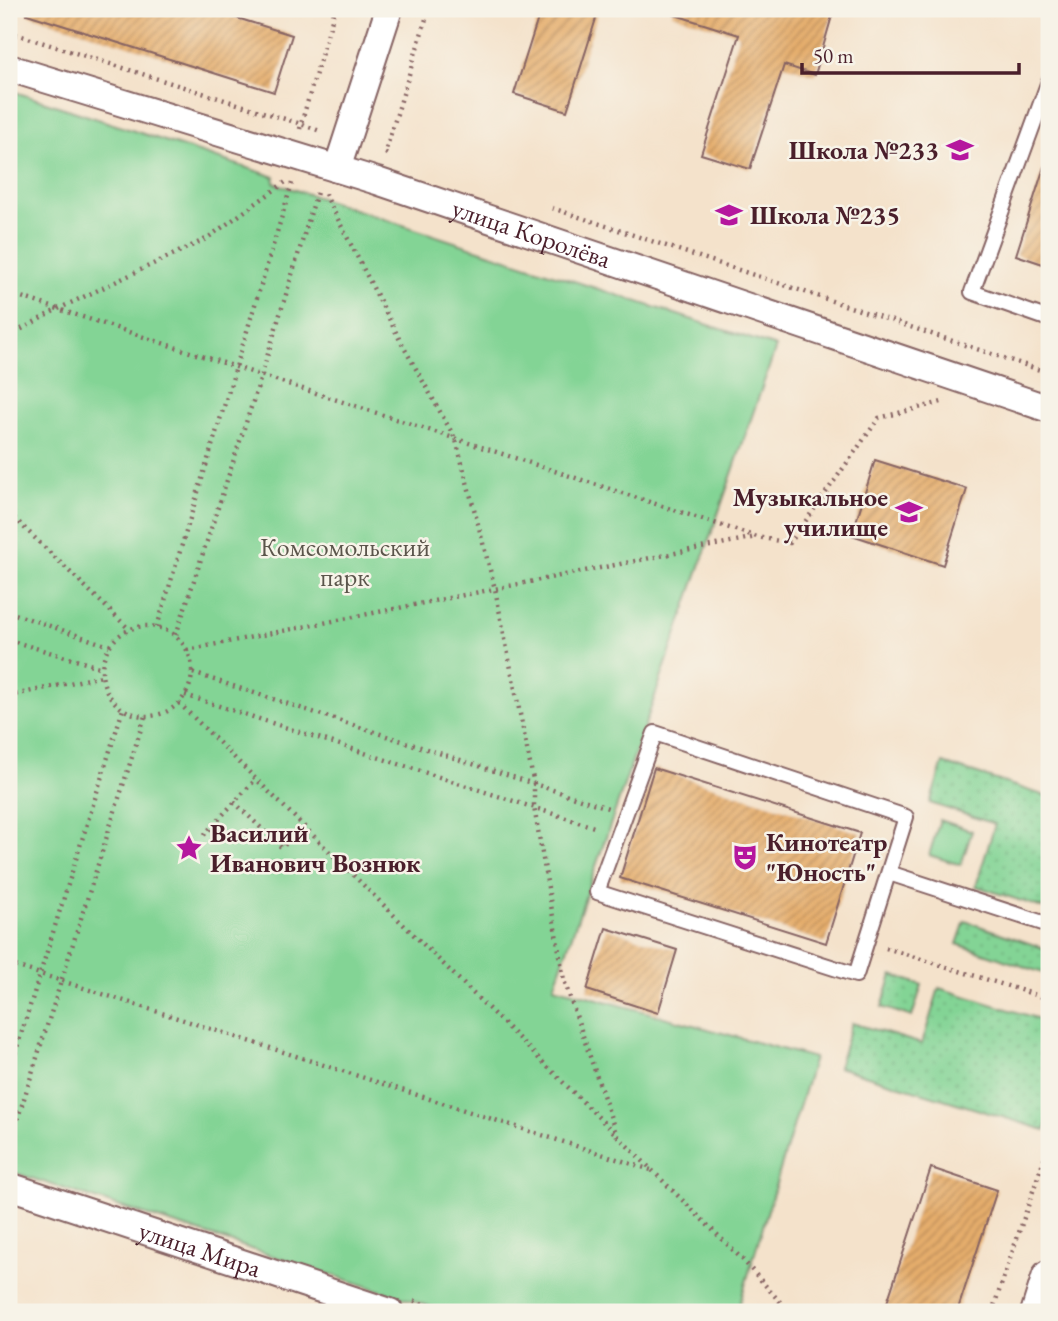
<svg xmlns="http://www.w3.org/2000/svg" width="1058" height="1321" font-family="'EB Garamond',serif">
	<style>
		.grass { fill: url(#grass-dots); stroke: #667a60; stroke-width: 2 }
		.green { fill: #83d495; stroke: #667a60; stroke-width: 2 }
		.building { fill: url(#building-hatch) }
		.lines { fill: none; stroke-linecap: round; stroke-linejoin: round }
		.service-casing { stroke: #866363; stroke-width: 18 }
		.minor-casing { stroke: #866363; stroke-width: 30 }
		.tertiary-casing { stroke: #866363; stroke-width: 37 }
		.path { stroke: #866363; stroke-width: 4.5; stroke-dasharray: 2 5; stroke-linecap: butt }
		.service { stroke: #fff; stroke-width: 14 }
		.minor { stroke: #fff; stroke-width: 26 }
		.tertiary { stroke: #fff; stroke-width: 33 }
		.labels { text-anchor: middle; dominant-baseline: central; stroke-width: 5; stroke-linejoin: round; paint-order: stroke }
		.poi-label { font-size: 26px; font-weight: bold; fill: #4a1f2b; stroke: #f7f3e8; text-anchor: start }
		.street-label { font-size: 26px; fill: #4a1f2b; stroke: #f7f3e8 }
		.park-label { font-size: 26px; fill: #5b554b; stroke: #f7f3e8 }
	</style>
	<defs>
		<pattern id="grass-dots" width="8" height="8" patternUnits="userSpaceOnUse" patternTransform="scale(1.75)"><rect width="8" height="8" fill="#83d495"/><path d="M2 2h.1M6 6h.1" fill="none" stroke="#73b681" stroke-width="1.8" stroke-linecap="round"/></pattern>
		<pattern id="building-hatch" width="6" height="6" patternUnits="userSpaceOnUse" patternTransform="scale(1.75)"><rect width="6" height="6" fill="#e5ad6c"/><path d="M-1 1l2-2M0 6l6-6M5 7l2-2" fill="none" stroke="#bc8c59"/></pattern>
	</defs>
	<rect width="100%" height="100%" fill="#f7f3e8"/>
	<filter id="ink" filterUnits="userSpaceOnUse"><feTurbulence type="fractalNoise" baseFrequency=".0143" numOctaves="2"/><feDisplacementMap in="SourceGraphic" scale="14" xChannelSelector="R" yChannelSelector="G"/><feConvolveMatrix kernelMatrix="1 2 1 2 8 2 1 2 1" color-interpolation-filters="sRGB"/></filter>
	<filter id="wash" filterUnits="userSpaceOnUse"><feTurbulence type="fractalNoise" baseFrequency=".00686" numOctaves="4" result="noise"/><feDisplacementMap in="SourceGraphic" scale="28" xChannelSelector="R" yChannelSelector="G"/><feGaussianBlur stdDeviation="1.57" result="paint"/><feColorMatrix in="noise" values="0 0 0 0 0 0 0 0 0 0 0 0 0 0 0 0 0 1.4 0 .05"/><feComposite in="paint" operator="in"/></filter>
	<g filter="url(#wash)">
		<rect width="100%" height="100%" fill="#f4e2cb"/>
		<g class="grass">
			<polygon points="943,763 1049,797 1049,910 976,886 995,824 930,803"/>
			<polygon points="965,921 1049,950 1049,975 957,944"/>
			<polygon points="892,975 922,985 912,1017 882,1007"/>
			<polygon points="939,988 1049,1022 1049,1116 1045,1130 838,1067 852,1023 922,1044"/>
		</g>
		<g class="green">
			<polygon points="9,90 275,177 274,183 776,347 554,987 814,1058 737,1312 447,1312 9,1171"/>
			<polygon points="940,820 972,831 961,865 929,855"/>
		</g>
		<g id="blocks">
			<g class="building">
				<polygon points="28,9 208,9 292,35 274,92 27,14"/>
				<polygon points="541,9 599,9 567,111 514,94"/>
				<polygon points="673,9 834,9 815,75 784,65 750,169 701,154 739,35 672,14"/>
				<polygon points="1044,167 1049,168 1049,266 1016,255"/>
				<polygon points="875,460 967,489 943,565 852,535"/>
				<polygon points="654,768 860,833 826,943 620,878"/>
				<polygon points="606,928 677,950 658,1013 587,990"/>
				<polygon points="931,1168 997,1190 957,1312 884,1312"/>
			</g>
		</g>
	</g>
	<g filter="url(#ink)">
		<use href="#blocks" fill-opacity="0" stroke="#866363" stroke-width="2"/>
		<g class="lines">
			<defs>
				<g id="service">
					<polyline points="1049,81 972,292 1049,319"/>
					<polygon points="655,733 906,817 856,975 597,892"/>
					<polyline points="889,873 1049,925"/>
				</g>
				<g id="minor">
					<path id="s1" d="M 9,68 L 377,181 L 1049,409"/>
					<polyline points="337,169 389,9"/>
					<path id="s2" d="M 9,1186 L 390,1312"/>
				</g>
				<polyline id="tertiary" points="1038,1312 1049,1277"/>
			</defs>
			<use href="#service" class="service-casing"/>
			<use href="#minor" class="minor-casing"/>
			<use href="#tertiary" class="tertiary-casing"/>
			<g class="path">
				<polyline points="9,32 301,124 335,9"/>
				<polyline points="300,129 301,124 320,131"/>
				<polyline points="387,154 385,153 429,9"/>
				<polyline points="325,194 402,344 456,440 495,589 534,784 534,807 564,980 617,1136"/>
				<polyline points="552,208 1049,373"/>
				<polyline points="9,293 757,537 790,543 879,418 942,402"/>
				<polyline points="9,336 58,309 206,239 287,181"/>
				<polyline points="9,513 129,629"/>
				<polyline points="9,612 109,646"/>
				<circle cx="147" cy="671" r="45"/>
				<polyline points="157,627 292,183"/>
				<polyline points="176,635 261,377 318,189"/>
				<polyline points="9,640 102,668"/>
				<polyline points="187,650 756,537"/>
				<polyline points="193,673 608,808"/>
				<polyline points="185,695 597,828"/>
				<polyline points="9,696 102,676"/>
				<polyline points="179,703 742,1259 789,1312"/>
				<polyline points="234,802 282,848 301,825"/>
				<polyline points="204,835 256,779"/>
				<polyline points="886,948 1049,999"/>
				<polyline points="9,964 651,1170"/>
				<polyline points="9,1073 123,709"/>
				<polyline points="9,1146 145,716"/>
				<polyline points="414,1301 450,1312"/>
				<polyline points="992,1312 1049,1144"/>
			</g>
			<use href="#service" class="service"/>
			<use href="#minor" class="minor"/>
			<use href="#tertiary" class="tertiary"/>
		</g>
	</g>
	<defs>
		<symbol id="school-bare" viewBox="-9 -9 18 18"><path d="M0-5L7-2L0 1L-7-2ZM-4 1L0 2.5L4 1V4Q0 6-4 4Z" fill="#b5179e" stroke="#f7f3e8" stroke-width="2.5" paint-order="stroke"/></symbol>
		<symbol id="university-bare" viewBox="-9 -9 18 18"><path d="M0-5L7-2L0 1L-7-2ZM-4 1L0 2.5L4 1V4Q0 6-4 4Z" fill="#b5179e" stroke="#f7f3e8" stroke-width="2.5" paint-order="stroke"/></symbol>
		<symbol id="sight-bare" viewBox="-9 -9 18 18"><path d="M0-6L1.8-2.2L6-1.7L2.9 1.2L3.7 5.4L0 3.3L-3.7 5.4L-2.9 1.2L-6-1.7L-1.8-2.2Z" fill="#b5179e" stroke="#f7f3e8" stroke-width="2.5" paint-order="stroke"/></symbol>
		<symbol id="theatre-bare" viewBox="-9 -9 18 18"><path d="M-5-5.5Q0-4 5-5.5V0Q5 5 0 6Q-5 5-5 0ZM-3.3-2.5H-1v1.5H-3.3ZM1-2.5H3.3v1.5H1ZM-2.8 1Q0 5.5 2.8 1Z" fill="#b5179e" stroke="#f7f3e8" stroke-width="2.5" paint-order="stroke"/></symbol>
	</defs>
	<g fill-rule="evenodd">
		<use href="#school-bare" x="941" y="131" width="38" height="38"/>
		<use href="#school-bare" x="710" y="196" width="38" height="38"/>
		<use href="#university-bare" x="890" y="493" width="38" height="38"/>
		<use href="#sight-bare" x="170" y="829" width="38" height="38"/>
		<use href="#theatre-bare" x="726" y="838" width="38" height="38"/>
	</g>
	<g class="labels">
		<g class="poi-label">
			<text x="939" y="150" text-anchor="end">Школа №233</text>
			<text x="750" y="215">Школа №235</text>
			<text x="888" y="497" text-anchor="end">Музыкальное<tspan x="888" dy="30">училище</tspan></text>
			<text x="210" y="833">Василий<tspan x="210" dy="30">Иванович Вознюк</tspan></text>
			<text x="766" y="842">Кинотеатр<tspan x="766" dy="30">"Юность"</tspan></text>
		</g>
		<g class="street-label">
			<text stroke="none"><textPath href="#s1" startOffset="548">улица Королёва</textPath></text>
			<text stroke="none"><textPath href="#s2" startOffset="201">улица Мира</textPath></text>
		</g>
		<g class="park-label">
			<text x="345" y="547">Комсомольский<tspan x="345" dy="30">парк</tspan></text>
		</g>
	</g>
	<rect width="1058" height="1321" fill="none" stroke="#f7f3e8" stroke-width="35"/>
	<path d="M802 63v10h217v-10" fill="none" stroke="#4a1f2b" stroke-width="3.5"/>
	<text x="813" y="63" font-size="21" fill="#4a1f2b" stroke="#f7f3e8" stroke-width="5" paint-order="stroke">50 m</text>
</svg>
